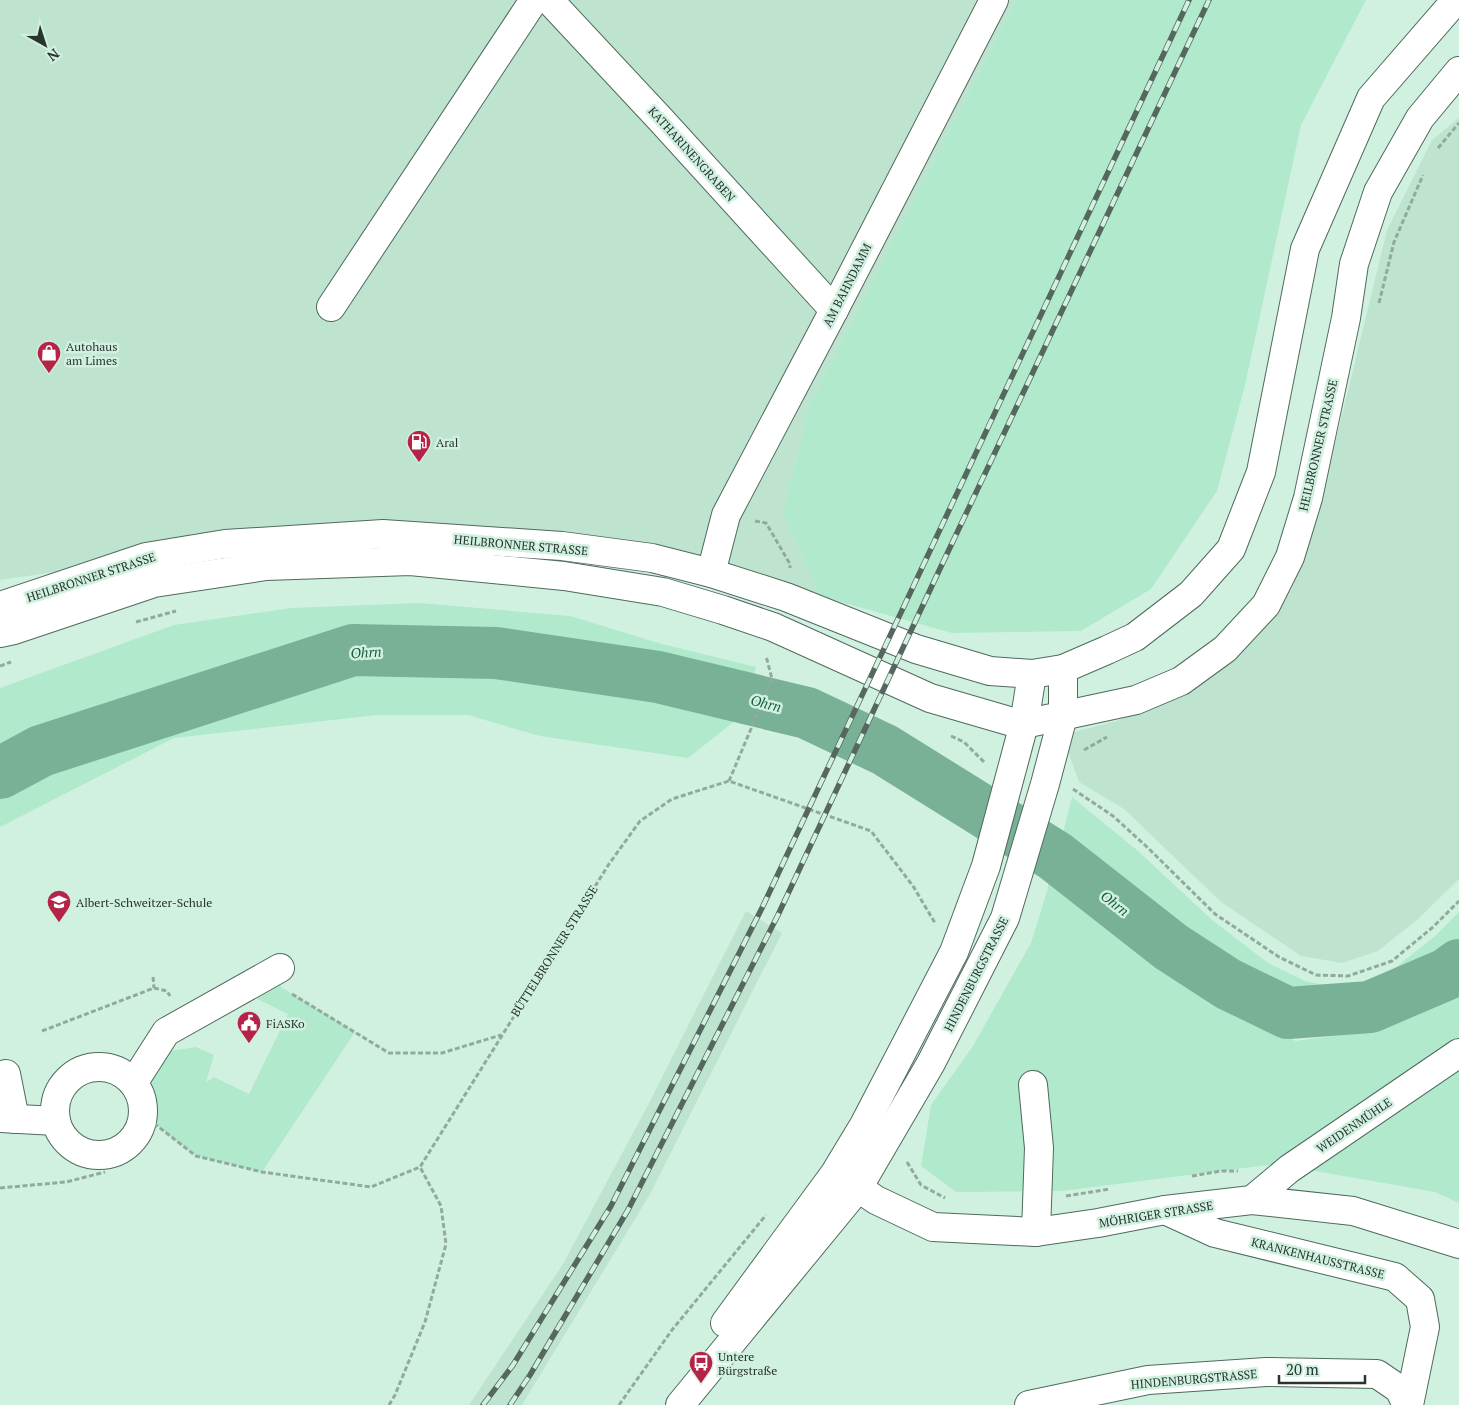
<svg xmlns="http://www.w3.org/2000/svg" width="1459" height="1405" font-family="'PT Serif',serif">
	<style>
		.built { fill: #bee4d0 }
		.green { fill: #b0e9cc }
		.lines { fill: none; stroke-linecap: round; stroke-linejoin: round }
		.river { stroke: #79b196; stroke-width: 52 }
		.minor-casing { stroke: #4f6a5d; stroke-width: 30 }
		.major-casing { stroke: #4f6a5d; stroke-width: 30 }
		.path { stroke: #91aa9d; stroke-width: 3; stroke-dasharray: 5 2.5; stroke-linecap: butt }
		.minor { stroke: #fff; stroke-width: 28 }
		.major { stroke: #fff; stroke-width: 28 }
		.rail-casing { stroke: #55675e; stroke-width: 5.5 }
		.rail { stroke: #d1f1e0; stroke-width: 4; stroke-dasharray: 11; stroke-linecap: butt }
		.labels { text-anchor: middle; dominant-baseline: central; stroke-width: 5; stroke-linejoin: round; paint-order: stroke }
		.street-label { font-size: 12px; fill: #28342e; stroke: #d1f1e0 }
		.poi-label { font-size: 12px; fill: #28342e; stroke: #d1f1e0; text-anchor: start }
		.water-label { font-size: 14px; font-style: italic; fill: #175c41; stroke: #d1f1e0 }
	</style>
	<rect width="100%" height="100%" fill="#d1f1e0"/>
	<g class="built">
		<polygon points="0,0 1016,0 810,403 783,512 819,596 711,573 383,534 195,533 62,571 0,580"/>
		<polygon points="1459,118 1459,879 1418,919 1378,951 1342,963 1301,956 1221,902 1124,809 1079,782 1062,735 1117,721 1191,690 1252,640 1292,589 1331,460 1387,230 1432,140"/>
		<polygon points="746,911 782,933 649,1196 522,1405 469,1405 563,1264 648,1105"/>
	</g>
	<g class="green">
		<polygon points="1016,0 1366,0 1301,125 1245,385 1217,491 1151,589 1081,631 952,633 819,596 783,512 810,403"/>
		<polygon points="420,603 570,616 662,644 756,667 746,712 688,758 540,736 468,715 376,715 174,738 0,827 0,688 174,625 291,608"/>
		<polygon points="1072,797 1138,851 1211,919 1268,963 1305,981 1344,989 1391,971 1434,937 1459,912 1459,939 1445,952 1395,986 1341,1006 1290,1006 1060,846"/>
		<polygon points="1048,871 1295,1041 1380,1030 1459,978 1459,1203 1435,1192 1275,1164 1062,1191 956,1192 921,1166 931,1105 973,1046 1031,943 1048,888"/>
		<polygon points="280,968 281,987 355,1032 262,1172 196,1156 142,1114 142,1096 134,1082 164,1052 196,1047 214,1055 206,1082 214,1077 249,1094 288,1014 253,997"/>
	</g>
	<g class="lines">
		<polyline class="river" points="0,773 41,751 353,650 496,653 658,677 807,713 885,750 1055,856 1171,947 1228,984 1288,1013 1370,1007 1447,974 1459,965"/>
		<defs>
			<g id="minor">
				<polyline points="549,0 661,120 834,310"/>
				<polyline points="331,307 534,0"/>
				<polyline points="711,573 726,515 834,310 994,0"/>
				<circle cx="99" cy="1111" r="44"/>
				<polyline points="6,1074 15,1119"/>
				<polyline points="134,1082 166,1032 280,968"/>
				<polyline points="1033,1085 1039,1148 1036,1232"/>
				<polyline points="0,1118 56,1121"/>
				<polyline points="844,1178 876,1200 933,1227 1036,1232 1098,1223 1165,1210 1252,1200 1353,1211 1459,1244"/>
				<polyline points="1252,1200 1289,1169 1459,1053"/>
				<polyline points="1165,1210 1215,1233 1395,1277 1420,1299 1425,1327 1409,1405"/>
				<polyline points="725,1323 835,1173 864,1125 954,952 986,866 1024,724"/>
				<polyline points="680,1405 858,1188 931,1063 1005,918 1045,784 1063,716"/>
				<polyline points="1029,1405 1148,1380 1266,1372 1377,1374 1399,1389 1407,1405"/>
			</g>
			<g id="major">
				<polyline points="0,606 146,557 225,544 383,534 562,546 652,558 711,573 786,597 916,649 990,671 1032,674 1063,669 1107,650 1135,637 1191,594 1231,549 1261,472 1305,249 1371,98 1456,0"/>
				<polyline points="0,633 14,630 154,583 266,566 410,561 564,576 663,592 723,610 773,627 930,698 1009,721 1024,724 1136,700 1181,681 1225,649 1266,605 1290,557 1308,498 1346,318 1354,264 1378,192 1420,118 1459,71"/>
				<polyline points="1063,716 1063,669"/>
				<polyline points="1024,724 1032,674"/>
			</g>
		</defs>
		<use href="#minor" class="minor-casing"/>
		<use href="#major" class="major-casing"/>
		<g class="path">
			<polyline points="1438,148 1459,123"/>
			<polyline points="1379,303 1394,242 1423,175"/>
			<polyline points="755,521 766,523 790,564 790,568"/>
			<polyline points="136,622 176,611"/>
			<polyline points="0,666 11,662"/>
			<polyline points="951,736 964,742 985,763"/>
			<polyline points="1084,750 1107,737"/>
			<polyline points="729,781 772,679 766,656"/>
			<polyline points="1073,789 1113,816 1146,846 1215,914 1279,957 1316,975 1348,976 1392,961 1433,927 1459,901"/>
			<polyline points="153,977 154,988"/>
			<polyline points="292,994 389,1053 442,1053 501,1035"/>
			<polyline points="42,1031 154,988 167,991 170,996"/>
			<polyline points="142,1114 196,1156 262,1172 371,1187 420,1167 609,864 640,821 672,799 729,781 871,831 913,886 935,923"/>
			<polyline points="907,1162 921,1185 945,1198"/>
			<polyline points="1192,1176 1221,1171 1238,1171"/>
			<polyline points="0,1188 66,1182 105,1172"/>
			<polyline points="1066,1196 1110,1189"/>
			<polyline points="389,1405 395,1395 425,1322 446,1244 441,1206 420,1167"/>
			<polyline points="619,1405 672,1330 766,1215"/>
		</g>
		<use href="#minor" class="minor"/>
		<use href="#major" class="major"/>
		<defs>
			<g id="rail">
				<polyline points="483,1405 513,1365 611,1206 762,908 1189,0"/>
				<polyline points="510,1405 530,1375 628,1210 778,915 937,575 1209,0"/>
			</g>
		</defs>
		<use href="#rail" class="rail-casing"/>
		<use href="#rail" class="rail"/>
	</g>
	<defs>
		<symbol id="shop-pin" viewBox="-11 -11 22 30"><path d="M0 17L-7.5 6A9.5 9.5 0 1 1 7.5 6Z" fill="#b52448" stroke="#d1f1e0"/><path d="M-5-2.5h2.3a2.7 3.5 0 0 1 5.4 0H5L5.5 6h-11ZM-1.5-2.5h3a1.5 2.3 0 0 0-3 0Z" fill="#fff"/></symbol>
		<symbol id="fuel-pin" viewBox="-11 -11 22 30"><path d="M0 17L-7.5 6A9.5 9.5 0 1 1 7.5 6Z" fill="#b52448" stroke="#d1f1e0"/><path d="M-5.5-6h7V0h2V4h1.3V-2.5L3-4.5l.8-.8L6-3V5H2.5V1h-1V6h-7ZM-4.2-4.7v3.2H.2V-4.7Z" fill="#fff"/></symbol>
		<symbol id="school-pin" viewBox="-11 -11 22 30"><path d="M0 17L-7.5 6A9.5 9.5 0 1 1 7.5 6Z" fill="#b52448" stroke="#d1f1e0"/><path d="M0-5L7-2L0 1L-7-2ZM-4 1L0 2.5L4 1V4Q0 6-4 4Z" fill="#fff"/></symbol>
		<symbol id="civic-pin" viewBox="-11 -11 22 30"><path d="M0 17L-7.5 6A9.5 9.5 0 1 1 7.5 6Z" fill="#b52448" stroke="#d1f1e0"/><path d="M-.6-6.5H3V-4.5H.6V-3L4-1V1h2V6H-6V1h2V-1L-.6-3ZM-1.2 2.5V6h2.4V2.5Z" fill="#fff"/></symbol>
		<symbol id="bus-pin" viewBox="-11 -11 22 30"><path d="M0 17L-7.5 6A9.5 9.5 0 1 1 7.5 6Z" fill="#b52448" stroke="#d1f1e0"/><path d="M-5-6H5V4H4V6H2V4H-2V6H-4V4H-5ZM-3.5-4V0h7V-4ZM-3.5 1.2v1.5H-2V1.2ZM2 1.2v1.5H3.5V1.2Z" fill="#fff"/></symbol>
	</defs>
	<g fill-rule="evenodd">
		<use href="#shop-pin" x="35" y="339" width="28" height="38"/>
		<use href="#fuel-pin" x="405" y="428" width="28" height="38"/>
		<use href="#school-pin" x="45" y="888" width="28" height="38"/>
		<use href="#civic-pin" x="235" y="1009" width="28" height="38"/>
		<use href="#bus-pin" x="687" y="1349" width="28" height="38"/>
	</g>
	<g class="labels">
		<g class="street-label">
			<text transform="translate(692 154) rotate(48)">KATHARINENGRABEN</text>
			<text transform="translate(847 285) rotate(-63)">AM BAHNDAMM</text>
			<text transform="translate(1318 445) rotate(-77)">HEILBRONNER STRASSE</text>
			<text transform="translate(521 545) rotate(5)">HEILBRONNER STRASSE</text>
			<text transform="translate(91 577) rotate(-18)">HEILBRONNER STRASSE</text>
			<text transform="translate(554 951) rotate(-58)">BÜTTELBRONNER STRASSE</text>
			<text transform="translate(976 974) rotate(-63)">HINDENBURGSTRASSE</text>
			<text transform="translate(1354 1125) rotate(-34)">WEIDENMÜHLE</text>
			<text transform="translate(1156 1214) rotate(-9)">MÖHRIGER STRASSE</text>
			<text transform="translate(1318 1258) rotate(14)">KRANKENHAUSSTRASSE</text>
			<text transform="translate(1194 1379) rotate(-5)">HINDENBURGSTRASSE</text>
		</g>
		<g class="poi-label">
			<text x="66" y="346">Autohaus<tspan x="66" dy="14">am Limes</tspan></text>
			<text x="436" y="442">Aral</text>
			<text x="76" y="902">Albert-Schweitzer-Schule</text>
			<text x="266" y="1023">FiASKo</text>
			<text x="718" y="1356">Untere<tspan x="718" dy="14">Bürgstraße</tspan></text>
		</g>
		<g class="water-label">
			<text transform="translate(366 652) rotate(-3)">Ohrn</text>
			<text transform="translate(766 703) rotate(14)">Ohrn</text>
			<text transform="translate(1115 903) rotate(38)">Ohrn</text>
		</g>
	</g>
	<g transform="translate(45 45) rotate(141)" stroke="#d1f1e0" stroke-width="4" paint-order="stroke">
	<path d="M0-4L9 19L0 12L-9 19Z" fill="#28342e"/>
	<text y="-8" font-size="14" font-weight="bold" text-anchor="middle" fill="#28342e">N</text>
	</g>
	<path d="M1279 1375v8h86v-8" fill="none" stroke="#28342e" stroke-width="2.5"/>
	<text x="1286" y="1375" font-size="15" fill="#28342e" stroke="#d1f1e0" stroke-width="4" paint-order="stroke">20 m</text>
</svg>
